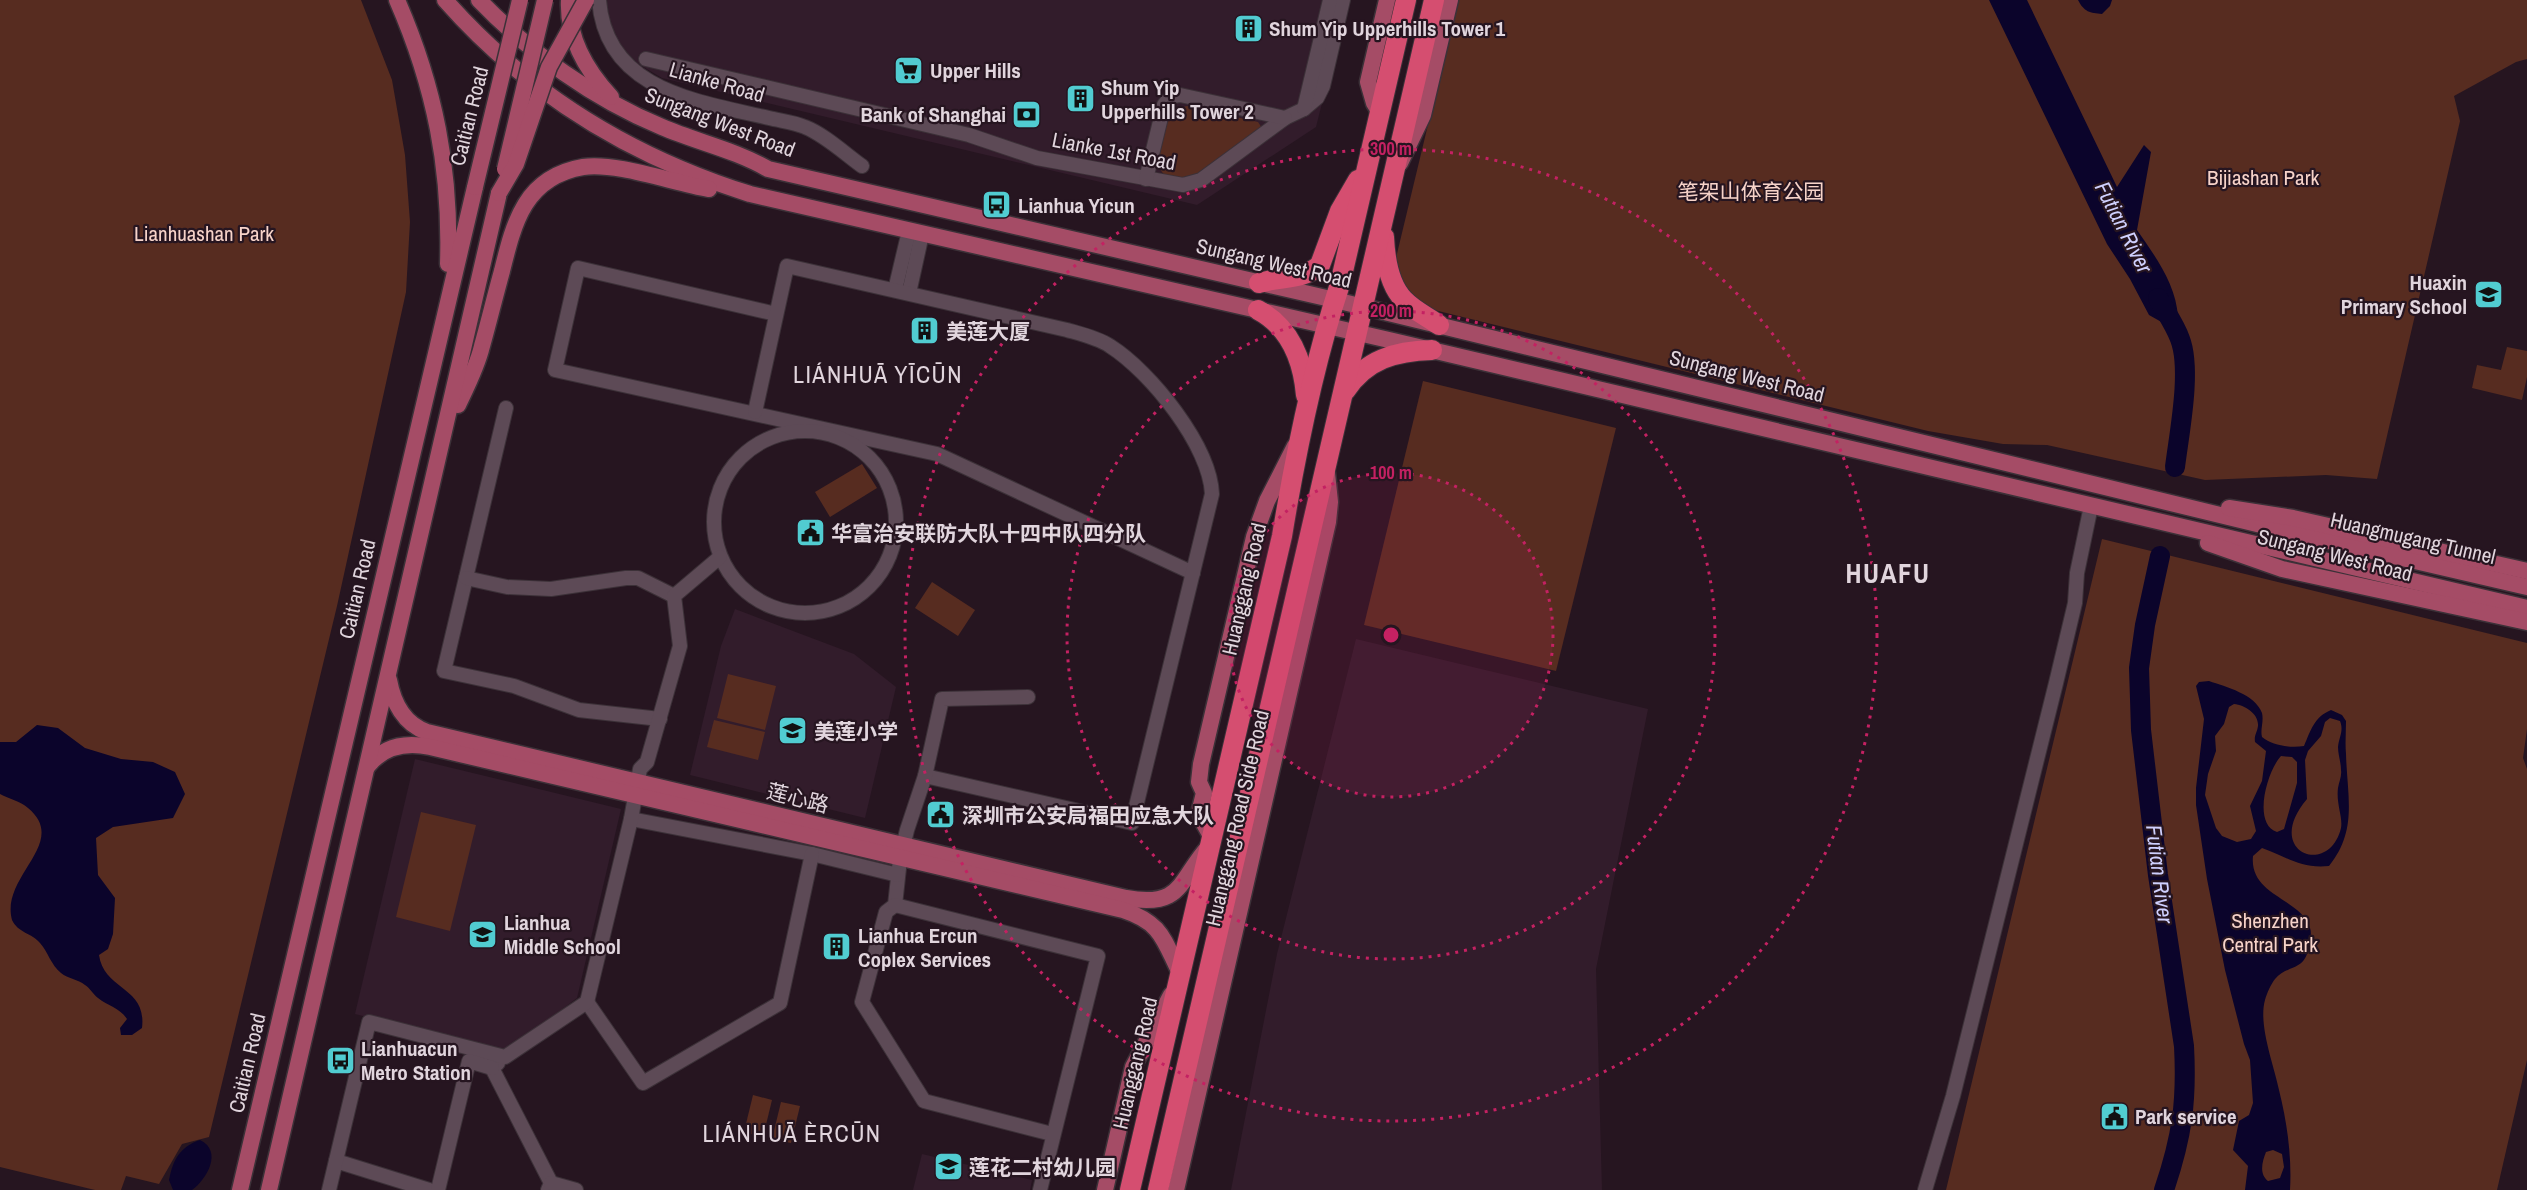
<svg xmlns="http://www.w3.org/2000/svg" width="2527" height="1190" font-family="'Archivo Narrow','Noto Sans SC',sans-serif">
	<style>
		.built { fill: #321c2b }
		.green { fill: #572c20 }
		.water { fill: #0b042b; fill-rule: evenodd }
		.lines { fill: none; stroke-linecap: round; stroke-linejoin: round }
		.river { stroke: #0b042b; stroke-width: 20 }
		.minor-casing { stroke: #3c3138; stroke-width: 16 }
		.major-casing { stroke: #3c3138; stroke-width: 19 }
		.highway-casing { stroke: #3c3138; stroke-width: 22 }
		.minor { stroke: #5d4a56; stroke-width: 14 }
		.major { stroke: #a54c66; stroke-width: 16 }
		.highway { stroke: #d54e70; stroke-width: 20 }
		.major-bridge-casing { stroke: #3c3138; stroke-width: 19; stroke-linecap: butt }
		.major-bridge { stroke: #a54c66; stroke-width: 16 }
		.ring { fill: none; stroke: #c42162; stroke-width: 3; stroke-dasharray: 3 6 }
		.labels { text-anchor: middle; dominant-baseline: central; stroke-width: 4.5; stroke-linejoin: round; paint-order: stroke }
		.poi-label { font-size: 21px; font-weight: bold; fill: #e1d5dd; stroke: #261520; text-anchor: start }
		.street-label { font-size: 21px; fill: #e1d5dd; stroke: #261520 }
		.park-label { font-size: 21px; fill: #f7d3c9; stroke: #261520 }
		.water-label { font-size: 22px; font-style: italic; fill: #cfd0fe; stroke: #261520 }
		.quarter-label { font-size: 24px; letter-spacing: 1.5px; fill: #e1d5dd; stroke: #261520 }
		.district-label { font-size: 27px; font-weight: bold; letter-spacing: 1.5px; fill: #e1d5dd; stroke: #261520 }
		.centre { fill: #c42162; stroke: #261520; stroke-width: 3 }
		.ring-label { font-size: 18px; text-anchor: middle; font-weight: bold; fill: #c42162; stroke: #261520; stroke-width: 4.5; stroke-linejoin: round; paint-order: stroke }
	</style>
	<rect width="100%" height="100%" fill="#261520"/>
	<g class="built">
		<polygon points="604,0 1348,0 1316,127 1197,205 662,78 635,62 616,42 607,22"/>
		<polygon points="735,609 854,654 896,687 865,818 690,775 721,646"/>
		<polygon points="1356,639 1648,709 1596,969 1602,1190 1231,1190 1277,954"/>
		<polygon points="415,759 621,809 577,998 506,1052 355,1014"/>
		<polygon points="922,1154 1032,1180 1030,1190 913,1190"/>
	</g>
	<g class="green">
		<polygon points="0,0 361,0 392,80 405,155 410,222 406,292 337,606 209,1137 182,1144 159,1184 126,1176 121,1190 95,1190 0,1167"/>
		<polygon points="1458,0 2527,0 2527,59 2516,62 2454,96 2460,121 2377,479 2326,475 2205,480 2047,445 2003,444 1928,431 1426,308 1397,284 1395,262"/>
		<polygon points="1187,106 1258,122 1262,128 1191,178 1181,179 1165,176 1157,165 1168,115 1173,110"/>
		<polygon points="2507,347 2527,351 2527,377 2522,400 2472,388 2477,365 2501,370"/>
		<polygon points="1423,381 1616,428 1556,671 1364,625"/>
		<polygon points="862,464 877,488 830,517 815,492"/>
		<polygon points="2102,539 2527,643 2527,729 2523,758 2527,769 2527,1060 2497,1190 1946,1190"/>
		<polygon points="932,582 975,610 958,636 915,608"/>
		<polygon points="728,674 776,686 765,730 717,718"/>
		<polygon points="714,720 765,732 758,760 707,747"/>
		<polygon points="421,812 476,825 450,931 396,917"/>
		<polygon points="753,1095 772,1100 763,1137 744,1132"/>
		<polygon points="781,1102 800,1106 791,1143 772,1139"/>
	</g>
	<g class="water">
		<path d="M 1989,0 L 2027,0 L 2117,187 L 2144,145 L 2151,152 L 2137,230 C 2155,256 2176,284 2178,317 L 2165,324 L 2149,315 L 2130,279 L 2107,244 Z"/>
		<path d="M 2078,0 L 2112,0 L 2110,6 L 2102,14 C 2090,13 2084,12 2078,0 Z"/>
		<path d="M 2209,681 C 2226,687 2255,694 2262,713 C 2264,722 2260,729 2262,737 C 2273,746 2291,748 2304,746 C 2311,730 2314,717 2331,710 L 2342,715 L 2346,721 C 2346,732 2345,743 2346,754 C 2347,796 2358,830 2329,866 C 2301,869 2287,857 2262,848 L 2253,856 C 2249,896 2301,898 2310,928 C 2312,933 2310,941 2309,946 C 2305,972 2288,964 2275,979 C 2271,984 2267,993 2265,1000 C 2258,1025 2274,1065 2279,1090 C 2287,1122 2292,1157 2290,1190 L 2245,1190 L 2248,1166 L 2233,1150 L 2239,1121 L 2249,1115 L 2253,1103 L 2250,1060 L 2244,1044 L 2225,970 L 2207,879 L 2196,805 L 2196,788 L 2204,719 L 2196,686 L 2199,682 ZM 2234,704 C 2245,705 2259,714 2258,726 C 2257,733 2254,735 2255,742 L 2266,751 L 2262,781 L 2250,806 L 2256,831 L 2251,839 L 2237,842 L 2222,836 L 2216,828 L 2205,795 L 2208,774 L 2216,751 L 2215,736 L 2224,724 L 2229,707 ZM 2330,718 L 2340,721 C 2344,731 2339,737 2338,747 C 2338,755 2341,762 2341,770 C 2342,776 2339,782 2338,788 C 2336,804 2343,817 2341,828 C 2329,878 2262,852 2307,799 L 2305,760 L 2308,751 L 2321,736 L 2325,722 ZM 2281,756 L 2292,757 L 2297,762 L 2297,783 L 2284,829 L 2277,832 C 2252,824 2267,771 2281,756 ZM 2273,1150 L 2282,1154 L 2284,1167 L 2280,1178 L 2268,1181 C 2259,1174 2262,1162 2266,1152 Z"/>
		<path d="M 37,725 L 58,728 L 85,748 L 121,759 L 153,762 L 175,772 L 185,794 L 173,818 L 113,827 L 96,838 L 98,875 L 115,898 L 113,934 L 108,949 L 99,955 C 104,991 147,986 142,1028 L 132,1035 L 121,1035 L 120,1028 L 127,1019 C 120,1008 108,1006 98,998 C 93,994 90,988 85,985 C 78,979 68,979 61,973 C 51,965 48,952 40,943 C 32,933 18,933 12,920 C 0,876 70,843 28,808 C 20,801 9,799 0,794 L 0,742 L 16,742 Z"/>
		<path d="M 200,1140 C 223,1151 207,1179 192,1190 L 173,1190 L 169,1180 C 173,1159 180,1147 200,1140 Z"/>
	</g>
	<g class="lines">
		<g class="river">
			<path d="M 2158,298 C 2165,311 2175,325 2180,339 C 2192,370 2179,434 2175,467"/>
			<path d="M 2160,556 L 2145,625 L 2139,668 L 2141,730 L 2158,875 L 2184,1046 C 2187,1102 2182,1137 2164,1190"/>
		</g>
		<defs>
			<g id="minor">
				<path d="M 599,0 C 606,91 697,101 769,118 C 781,121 794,122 805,127 C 825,135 844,153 862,166"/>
				<polyline points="646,59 969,135 1037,158 1183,185 1201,180 1285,118 1304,109 1317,98 1323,86 1343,0"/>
				<polyline points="1304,109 1330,0"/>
				<polyline points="1146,179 1164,105 1170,97 1180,95 1285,118"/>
				<polyline points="895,290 909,231"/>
				<polyline points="909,293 922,234"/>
				<polyline points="776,314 578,268 555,370 937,454 1193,573"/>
				<polyline points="506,408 444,671 514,686 579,710 660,719"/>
				<path d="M 755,412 L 787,266 L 1067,330 C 1081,334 1098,338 1110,346 C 1151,372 1210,446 1212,494 L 1132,823 L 925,776"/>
				<circle cx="805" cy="522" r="91"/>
				<polyline points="466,578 507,587 551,589 626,578 638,578 674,596"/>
				<polyline points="1028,697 942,699 925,776 907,830 900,859 895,905 886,912 862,1002 924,1101 1052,1134"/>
				<polyline points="631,819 812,854 898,875"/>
				<polyline points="895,905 1098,956 1040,1190"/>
				<polyline points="587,1002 643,1083 780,1003 812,854"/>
				<polyline points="498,1063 492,1068 551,1183 548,1190"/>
				<polyline points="336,1161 429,1190"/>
				<polyline points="551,1183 576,1190"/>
				<polyline points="329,1190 369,1022 505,1057 587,1002 631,819 640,769 647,762 680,646 674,596 720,557"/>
				<polyline points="438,1190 469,1061 492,1068"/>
				<polyline points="1925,1190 1953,1096 2056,683 2075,603 2077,573 2091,506"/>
			</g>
			<g id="major">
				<path d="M 397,0 C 435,87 451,169 448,264"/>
				<path d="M 445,0 C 527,93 632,157 750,194 L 1389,340 L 2527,608"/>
				<path d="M 479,0 C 530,53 594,99 662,127 C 697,142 735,150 768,169 L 1335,300 L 2290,532 L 2527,587"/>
				<path d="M 569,0 C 567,38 586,70 611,97"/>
				<polyline points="1380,113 1374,103 1368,82 1387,0"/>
				<polyline points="1400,163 1423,115 1450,0"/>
				<path d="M 458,405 C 467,386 477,367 482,346 C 489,321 495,296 502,271 C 514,222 525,177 583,167 C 617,162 673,183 709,189"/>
				<polyline points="2229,508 2293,518 2527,571"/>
				<polyline points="2208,543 2282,569 2527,622"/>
				<path d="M 389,680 C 393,702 404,724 427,732 L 1126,898 C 1183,908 1178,881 1209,846"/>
				<path d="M 367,767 C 383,746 406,742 430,747 L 1123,910 C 1162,923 1163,939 1180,973"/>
				<polyline points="1211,836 1202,820 1200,809 1204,793 1199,782 1201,764 1254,537 1267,501 1295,446"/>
				<polyline points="240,1190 475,187"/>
				<polyline points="269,1190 499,193"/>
				<polyline points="1105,1190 1133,1067 1171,995"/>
				<polyline points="1176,1190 1328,522 1330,502 1327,473"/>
			</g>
			<g id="highway">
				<path d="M 1384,237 C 1385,257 1389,285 1404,300 C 1413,310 1428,317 1439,325"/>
				<path d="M 1259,283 C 1281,276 1302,281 1320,265 L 1340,211 L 1358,180"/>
				<path d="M 1258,310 C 1290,327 1303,361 1306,395"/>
				<path d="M 1345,391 C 1366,359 1396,351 1432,350"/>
				<path d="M 1130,1190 L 1282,536 C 1296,451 1313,366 1340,284 L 1406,0"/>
				<polyline points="1158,1190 1434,0"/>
			</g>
		</defs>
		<use href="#minor" class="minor-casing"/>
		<use href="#major" class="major-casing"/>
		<use href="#highway" class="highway-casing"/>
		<use href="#minor" class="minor"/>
		<use href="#major" class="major"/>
		<use href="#highway" class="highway"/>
		<defs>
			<g id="major-bridge">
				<polyline points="505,169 545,0"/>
				<polyline points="475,187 520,0"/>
				<polyline points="499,193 516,164 549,67 586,0"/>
			</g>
		</defs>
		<use href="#major-bridge" class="major-bridge-casing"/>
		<use href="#major-bridge" class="major-bridge"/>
	</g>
	<circle cx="1391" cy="635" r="162" fill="#c42162" fill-opacity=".12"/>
	<g class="ring">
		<circle cx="1391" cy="635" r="162"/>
		<circle cx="1391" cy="635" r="324"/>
		<circle cx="1391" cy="635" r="486"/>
	</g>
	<defs>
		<symbol id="building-square" viewBox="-11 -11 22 22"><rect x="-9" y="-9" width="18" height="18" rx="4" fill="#51ccd1" stroke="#261520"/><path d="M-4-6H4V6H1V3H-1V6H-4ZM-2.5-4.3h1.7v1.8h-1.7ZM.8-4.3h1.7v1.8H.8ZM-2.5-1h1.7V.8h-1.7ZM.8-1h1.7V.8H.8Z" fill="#111"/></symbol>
		<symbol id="supermarket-square" viewBox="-11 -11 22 22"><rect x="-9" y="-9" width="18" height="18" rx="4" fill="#51ccd1" stroke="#261520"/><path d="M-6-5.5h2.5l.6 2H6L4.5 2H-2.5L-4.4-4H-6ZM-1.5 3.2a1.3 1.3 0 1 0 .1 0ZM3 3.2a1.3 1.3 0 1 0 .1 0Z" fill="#111"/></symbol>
		<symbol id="bank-square" viewBox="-11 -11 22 22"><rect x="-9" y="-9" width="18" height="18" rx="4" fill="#51ccd1" stroke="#261520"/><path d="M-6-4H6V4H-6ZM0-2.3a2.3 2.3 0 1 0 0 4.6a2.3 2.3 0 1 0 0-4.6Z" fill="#111"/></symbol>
		<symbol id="bus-square" viewBox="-11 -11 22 22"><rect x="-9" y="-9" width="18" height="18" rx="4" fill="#51ccd1" stroke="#261520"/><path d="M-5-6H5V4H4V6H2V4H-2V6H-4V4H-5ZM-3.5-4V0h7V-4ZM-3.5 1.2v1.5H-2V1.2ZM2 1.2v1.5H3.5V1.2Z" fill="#111"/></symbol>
		<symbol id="school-square" viewBox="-11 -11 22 22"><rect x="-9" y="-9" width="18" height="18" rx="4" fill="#51ccd1" stroke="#261520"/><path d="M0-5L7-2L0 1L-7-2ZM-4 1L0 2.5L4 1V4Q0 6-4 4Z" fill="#111"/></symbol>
		<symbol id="civic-square" viewBox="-11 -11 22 22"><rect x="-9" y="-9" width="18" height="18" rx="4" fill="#51ccd1" stroke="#261520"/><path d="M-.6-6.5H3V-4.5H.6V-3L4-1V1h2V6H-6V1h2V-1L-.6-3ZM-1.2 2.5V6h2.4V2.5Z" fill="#111"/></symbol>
	</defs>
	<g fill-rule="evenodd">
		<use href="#building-square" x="1232" y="12" width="33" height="33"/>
		<use href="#supermarket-square" x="892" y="54" width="33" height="33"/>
		<use href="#building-square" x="1064" y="82" width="33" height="33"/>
		<use href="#bank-square" x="1010" y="98" width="33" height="33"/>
		<use href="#bus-square" x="980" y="188" width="33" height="33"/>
		<use href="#school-square" x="2472" y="278" width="33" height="33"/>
		<use href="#building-square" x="908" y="314" width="33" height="33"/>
		<use href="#civic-square" x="794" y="516" width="33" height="33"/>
		<use href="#school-square" x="776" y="714" width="33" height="33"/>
		<use href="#civic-square" x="924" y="798" width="33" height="33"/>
		<use href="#school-square" x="466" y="918" width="33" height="33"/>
		<use href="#building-square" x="820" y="930" width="33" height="33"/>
		<use href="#bus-square" x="324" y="1044" width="33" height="33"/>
		<use href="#civic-square" x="2098" y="1100" width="33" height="33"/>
		<use href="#school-square" x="932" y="1150" width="33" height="33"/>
	</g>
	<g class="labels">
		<g class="poi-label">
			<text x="1269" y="28">Shum Yip Upperhills Tower 1</text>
			<text x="930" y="70">Upper Hills</text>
			<text x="1101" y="87">Shum Yip<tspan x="1101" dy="24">Upperhills Tower 2</tspan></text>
			<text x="1006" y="114" text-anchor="end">Bank of Shanghai</text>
			<text x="1018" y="205">Lianhua Yicun</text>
			<text x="2467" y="282" text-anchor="end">Huaxin<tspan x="2467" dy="24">Primary School</tspan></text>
			<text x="946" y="331">美莲大厦</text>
			<text x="831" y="533">华富治安联防大队十四中队四分队</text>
			<text x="814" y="731">美莲小学</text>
			<text x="962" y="815">深圳市公安局福田应急大队</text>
			<text x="504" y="922">Lianhua<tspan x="504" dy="24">Middle School</tspan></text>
			<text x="858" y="935">Lianhua Ercun<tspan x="858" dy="24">Coplex Services</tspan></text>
			<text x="361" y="1048">Lianhuacun<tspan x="361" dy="24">Metro Station</tspan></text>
			<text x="2135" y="1116">Park service</text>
			<text x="969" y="1167">莲花二村幼儿园</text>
		</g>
		<g class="street-label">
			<text transform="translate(717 82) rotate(16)">Lianke Road</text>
			<text transform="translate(469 116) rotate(-76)">Caitian Road</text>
			<text transform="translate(720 122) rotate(21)">Sungang West Road</text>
			<text transform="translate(1114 151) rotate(11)">Lianke 1st Road</text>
			<text transform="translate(1274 263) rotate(13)">Sungang West Road</text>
			<text transform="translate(1747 376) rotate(14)">Sungang West Road</text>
			<text transform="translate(2413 538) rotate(13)">Huangmugang Tunnel</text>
			<text transform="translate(2335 555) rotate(14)">Sungang West Road</text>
			<text transform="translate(357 589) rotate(-77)">Caitian Road</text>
			<text transform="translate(1244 589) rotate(-77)">Huanggang Road</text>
			<text transform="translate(798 798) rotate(14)">莲心路</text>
			<text transform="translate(1237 818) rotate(-77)">Huanggang Road Side Road</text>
			<text transform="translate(247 1063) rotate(-77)">Caitian Road</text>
			<text transform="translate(1135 1063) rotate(-77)">Huanggang Road</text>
		</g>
		<g class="park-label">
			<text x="2263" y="177">Bijiashan Park</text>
			<text x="1751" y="191">笔架山体育公园</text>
			<text x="204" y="233">Lianhuashan Park</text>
			<text x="2270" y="920">Shenzhen<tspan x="2270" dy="24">Central Park</tspan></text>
		</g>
		<g class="water-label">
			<text transform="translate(2124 227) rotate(63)">Futian River</text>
			<text transform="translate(2160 874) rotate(83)">Futian River</text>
		</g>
		<g class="quarter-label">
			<text x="878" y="374">LIÁNHUĀ YĪCŪN</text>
			<text x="792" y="1133">LIÁNHUĀ ÈRCŪN</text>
		</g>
		<g class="district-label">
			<text x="1888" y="573">HUAFU</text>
		</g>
	</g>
	<circle cx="1391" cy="635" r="9" class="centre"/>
	<g class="ring-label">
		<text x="1391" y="155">300 m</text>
		<text x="1391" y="317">200 m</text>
		<text x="1391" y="479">100 m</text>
	</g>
</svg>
